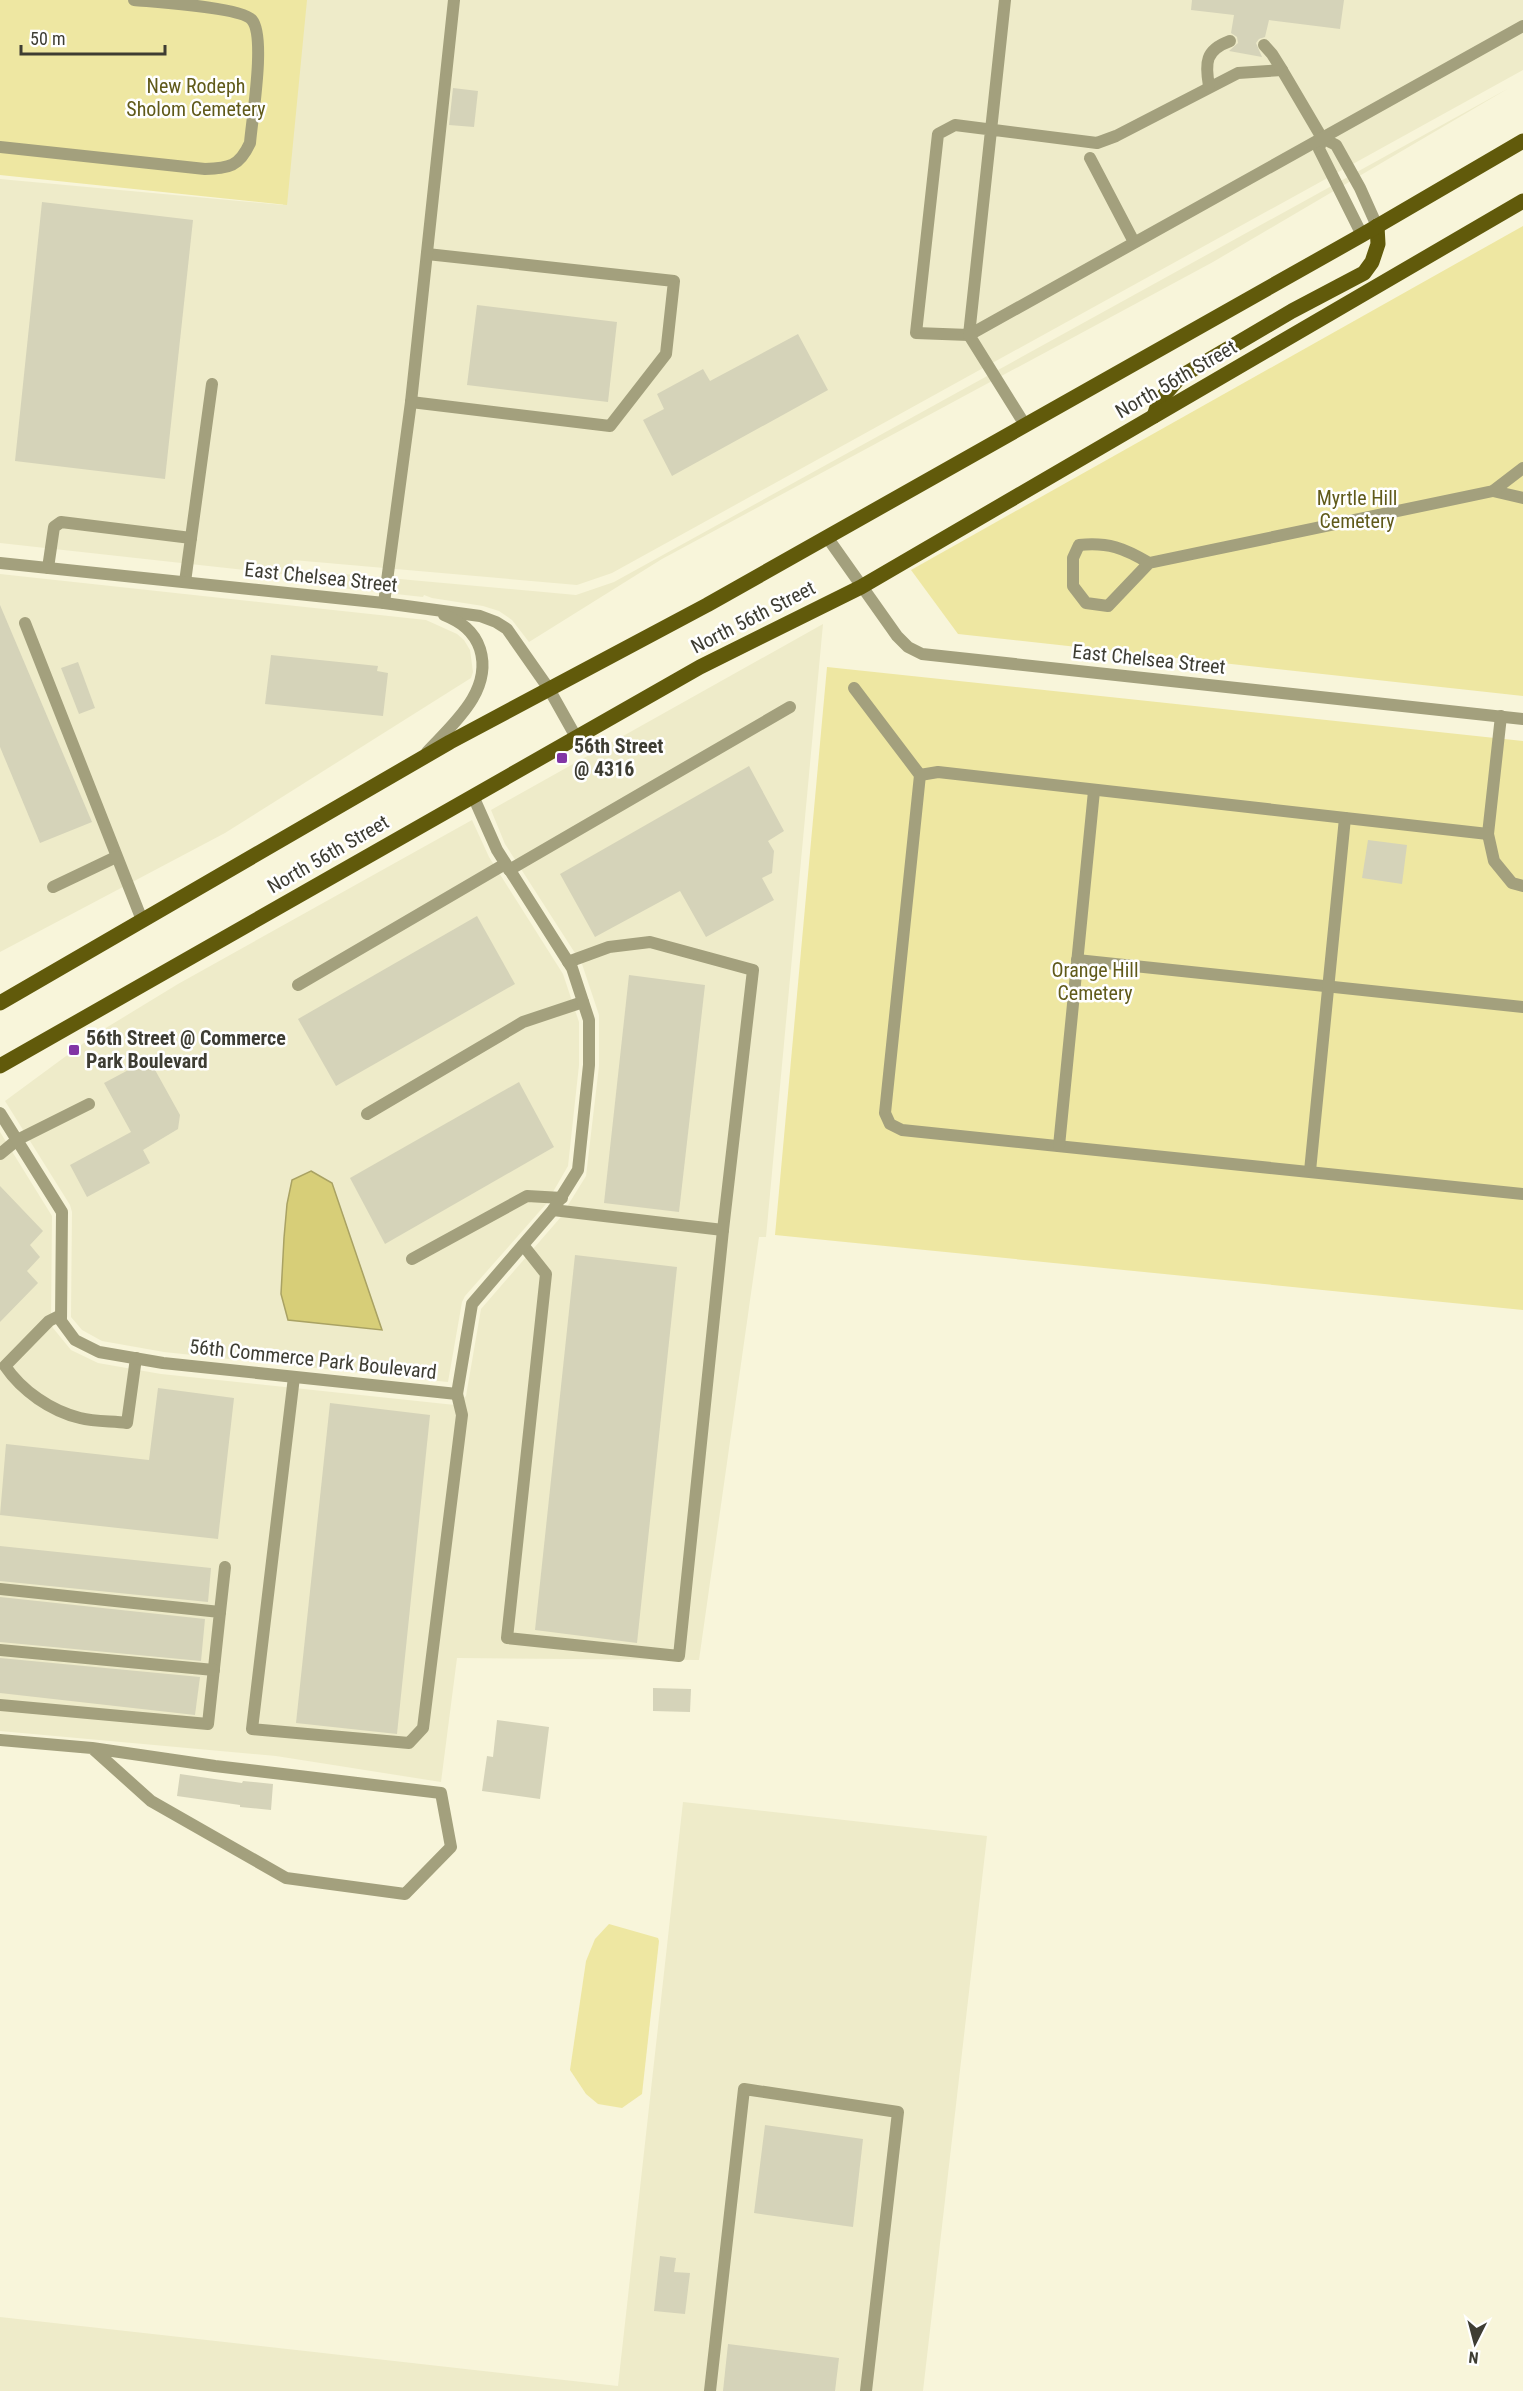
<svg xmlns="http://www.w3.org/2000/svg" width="1523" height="2391" font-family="'Roboto Condensed',sans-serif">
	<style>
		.built { fill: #eeebc9; fill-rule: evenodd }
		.green { fill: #eee7a2 }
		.water { fill: #d7ce78; stroke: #a9a263; stroke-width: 1.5 }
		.building { fill: #d5d3b9 }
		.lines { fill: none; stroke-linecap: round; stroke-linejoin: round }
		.service { stroke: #a3a07d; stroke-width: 12 }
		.minor { stroke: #a3a07d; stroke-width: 12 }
		.tertiary { stroke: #a3a07d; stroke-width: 12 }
		.primary { stroke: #615a0b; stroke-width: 15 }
		.poi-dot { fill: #8235a5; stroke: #fff; stroke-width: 2 }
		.labels { text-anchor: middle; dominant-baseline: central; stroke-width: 5; stroke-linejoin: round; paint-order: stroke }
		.park-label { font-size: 20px; fill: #605a1a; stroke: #fff }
		.street-label { font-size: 20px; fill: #3e3d33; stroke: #fff }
		.poi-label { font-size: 20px; font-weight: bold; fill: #3e3d33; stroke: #fff; text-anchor: start }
	</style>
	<rect width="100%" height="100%" fill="#f8f5da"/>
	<g class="built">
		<polygon points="306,0 1523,0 1523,70 612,573 577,585 293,560 291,575 0,543 0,179 283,205"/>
		<polygon points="1509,88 1213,262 662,559 529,642 512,620 499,611 483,606 432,598 424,595 423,597 296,583 300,570 576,595 614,582"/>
		<polygon points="0,574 426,620 457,634 464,640 470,650 473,672 471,678 225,833 0,952"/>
		<polygon points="823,624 766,1237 759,1237 699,1660 457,1658 441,1782 276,1756 0,1731 0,1132 52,1216 51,1321 53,1328 71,1350 98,1363 161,1374 455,1405 466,1396 481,1309 560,1218 586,1176 599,1066 599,1015 582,964 505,844 491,810"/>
		<path d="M 472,820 L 489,857 L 563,974 L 579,1022 L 579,1065 L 568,1166 L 546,1204 L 465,1296 L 462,1302 L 448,1382 L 164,1352 L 102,1341 L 82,1330 L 71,1317 L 72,1212 L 70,1205 L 5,1101 L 96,1034 L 178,984 ZM 311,1172 L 382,1330 L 288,1320 L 281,1294 L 287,1204 L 292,1180 Z"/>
		<polygon points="683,1802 987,1836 923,2391 0,2391 0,2317 618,2386"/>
	</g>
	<g class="green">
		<polygon points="0,0 307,0 287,205 0,175"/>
		<polygon points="1523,226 1523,696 958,634 911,570"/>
		<polygon points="827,667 1523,741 1523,1310 775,1235"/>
		<polygon points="609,1924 658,1938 659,1941 642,2094 622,2108 598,2104 586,2094 570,2070 586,1961 595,1939"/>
	</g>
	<polygon class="water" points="311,1171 332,1183 382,1330 288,1320 281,1294 284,1238 287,1204 292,1180"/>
	<g class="building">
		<polygon points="1192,0 1344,0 1340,29 1269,20 1265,37 1259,39 1256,43 1262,57 1229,51 1238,43 1237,37 1231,33 1234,15 1191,10"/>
		<polygon points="453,88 478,91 474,127 449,125"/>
		<polygon points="42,202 193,220 165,479 15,461"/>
		<polygon points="477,305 617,322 608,402 467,385"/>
		<polygon points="798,334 828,390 672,476 643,420 664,409 657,394 703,369 710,381"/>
		<polygon points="0,605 92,822 40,843 0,747"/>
		<polygon points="271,655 378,666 377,671 388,673 383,716 265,704"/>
		<polygon points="78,662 95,708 79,714 61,668"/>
		<polygon points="749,766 784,831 768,841 774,851 772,873 762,878 774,900 706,937 680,891 595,937 560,874"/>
		<polygon points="1368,840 1407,845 1402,884 1362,878"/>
		<polygon points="477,916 515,984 336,1086 298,1019"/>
		<polygon points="629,975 705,985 679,1212 604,1203"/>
		<polygon points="149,1059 180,1115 178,1129 143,1150 150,1163 87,1197 70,1165 131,1132 104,1083"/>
		<polygon points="519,1082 554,1147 385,1244 350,1178"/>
		<polygon points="0,1186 43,1231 30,1245 40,1257 27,1271 38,1283 0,1322"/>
		<polygon points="575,1255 677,1267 637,1643 535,1630"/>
		<polygon points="158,1388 234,1398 218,1539 0,1515 6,1444 149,1460"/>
		<polygon points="330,1403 430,1415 397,1734 296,1723"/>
		<polygon points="0,1546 211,1568 208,1602 0,1581"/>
		<polygon points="0,1597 205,1619 201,1661 0,1642"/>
		<polygon points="0,1658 200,1677 195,1715 0,1693"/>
		<polygon points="653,1688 691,1689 690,1712 653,1711"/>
		<polygon points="497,1720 549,1727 540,1799 482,1791 487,1756 493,1757"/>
		<polygon points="180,1774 242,1783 243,1781 273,1784 271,1810 240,1807 240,1805 177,1796"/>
		<polygon points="765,2125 863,2139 853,2227 754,2213"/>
		<polygon points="660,2256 676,2258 674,2272 690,2273 685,2314 654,2311"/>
		<polygon points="728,2344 839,2358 835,2391 723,2391"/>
	</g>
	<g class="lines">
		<g class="service">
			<polyline points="1005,0 969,335 916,333 938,134 955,125 1097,143 1116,136 1238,73 1282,70 1322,138 1336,145 1360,188 1377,226"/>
			<polyline points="1264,45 1272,54 1282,70"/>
			<path d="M 1209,86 C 1205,63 1205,50 1230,41"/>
			<polyline points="1322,138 1319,149 1362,235"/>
			<path d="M 0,147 L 205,169 C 229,168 239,167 250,143 C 252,118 266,37 252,20 C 241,7 154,2 134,0"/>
			<polyline points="1090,158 1134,242"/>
			<polyline points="411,402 610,426 666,354 674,281 427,254"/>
			<polyline points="1025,425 969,335 1523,26"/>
			<polyline points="1493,491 1523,498"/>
			<path d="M 1149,563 C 1124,548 1108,542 1079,545 L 1073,558 L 1073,586 L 1086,603 L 1108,606 L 1149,563 L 1493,491 L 1523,468"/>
			<polyline points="48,568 54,527 61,522 191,538"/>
			<polyline points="185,582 212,384"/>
			<polyline points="384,603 411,402 454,0"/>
			<polyline points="25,623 142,920"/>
			<polyline points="854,688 920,775 885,1113 890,1124 902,1130 1523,1194"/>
			<polyline points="1501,716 1488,834 1494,861 1512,883 1523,886"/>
			<polyline points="920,775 938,772 1488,834"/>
			<polyline points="509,870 790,707"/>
			<polyline points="53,887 116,857"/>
			<polyline points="1077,960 1523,1007"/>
			<polyline points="298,985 505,864"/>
			<polyline points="367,1114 523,1022 583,1002"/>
			<polyline points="1059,1146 1094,791"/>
			<polyline points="0,1154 17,1140 89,1104"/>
			<polyline points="1310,1171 1345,818"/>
			<polyline points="553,1210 723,1230"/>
			<polyline points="523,1245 546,1274 507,1638 679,1656 723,1230 753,970 650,942 609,947 568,962"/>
			<polyline points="412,1259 527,1196 562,1198"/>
			<path d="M 61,1315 L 49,1321 L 5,1366 C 22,1391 51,1411 80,1418 C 95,1422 112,1421 127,1423 L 136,1358"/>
			<polyline points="294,1377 252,1729 409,1743 423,1728 462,1415 457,1394"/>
			<polyline points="0,1589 220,1612 208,1724 0,1705"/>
			<polyline points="220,1612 225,1567"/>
			<polyline points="0,1650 214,1670"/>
			<polyline points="0,1740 92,1748 215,1766 441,1793 451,1847 405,1894 286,1878 151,1801 92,1748"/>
			<polyline points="710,2391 744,2089 898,2112 866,2391"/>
		</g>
		<g class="minor">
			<polyline points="827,537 897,636 908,647 922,654 1523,719"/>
			<polyline points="0,1113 62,1212 61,1321 75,1340 99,1352 163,1363 457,1394 472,1304 553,1210 578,1170 589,1065 589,1020 572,968 497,850 473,796"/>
		</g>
		<g class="tertiary">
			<polyline points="0,563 384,603 480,616 496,622 507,629 549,689 576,737"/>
			<path d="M 427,752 C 453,724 493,691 480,649 C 474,631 461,622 444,615"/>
		</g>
		<g class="primary">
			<polyline points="1154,416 1159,401 1180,377 1292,311 1364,273 1372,262 1378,244 1377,226"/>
			<polyline points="0,1003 450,742 707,605 1362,235 1523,141"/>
			<polyline points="0,1066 700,667 861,587 1523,201"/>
		</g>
	</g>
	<g class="poi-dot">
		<rect x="556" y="752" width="12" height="12" rx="3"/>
		<rect x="68" y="1044" width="12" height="12" rx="3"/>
	</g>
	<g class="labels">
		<g class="park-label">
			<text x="196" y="86">New Rodeph<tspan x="196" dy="23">Sholom Cemetery</tspan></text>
			<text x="1357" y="498">Myrtle Hill<tspan x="1357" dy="23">Cemetery</tspan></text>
			<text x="1095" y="970">Orange Hill<tspan x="1095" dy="23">Cemetery</tspan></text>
		</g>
		<g class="street-label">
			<text transform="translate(1176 379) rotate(-30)">North 56th Street</text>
			<text transform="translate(321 577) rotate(6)">East Chelsea Street</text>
			<text transform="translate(753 617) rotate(-27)">North 56th Street</text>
			<text transform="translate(1149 659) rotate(6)">East Chelsea Street</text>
			<text transform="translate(328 854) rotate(-30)">North 56th Street</text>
			<text transform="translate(313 1359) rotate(6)">56th Commerce Park Boulevard</text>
		</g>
		<g class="poi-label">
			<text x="574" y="746">56th Street<tspan x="574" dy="23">@ 4316</tspan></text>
			<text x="86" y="1038">56th Street @ Commerce<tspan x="86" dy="23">Park Boulevard</tspan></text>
		</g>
	</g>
	<g transform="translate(1475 2343) rotate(186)" stroke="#ffffff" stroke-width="4.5" paint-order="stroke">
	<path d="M0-4.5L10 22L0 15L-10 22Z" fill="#3e3d33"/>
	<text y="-9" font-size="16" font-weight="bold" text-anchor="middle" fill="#3e3d33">N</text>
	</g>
	<path d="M21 45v9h144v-9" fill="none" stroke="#3e3d33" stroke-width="3"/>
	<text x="30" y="45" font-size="18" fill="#3e3d33" stroke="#ffffff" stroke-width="4.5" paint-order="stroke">50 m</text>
</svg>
